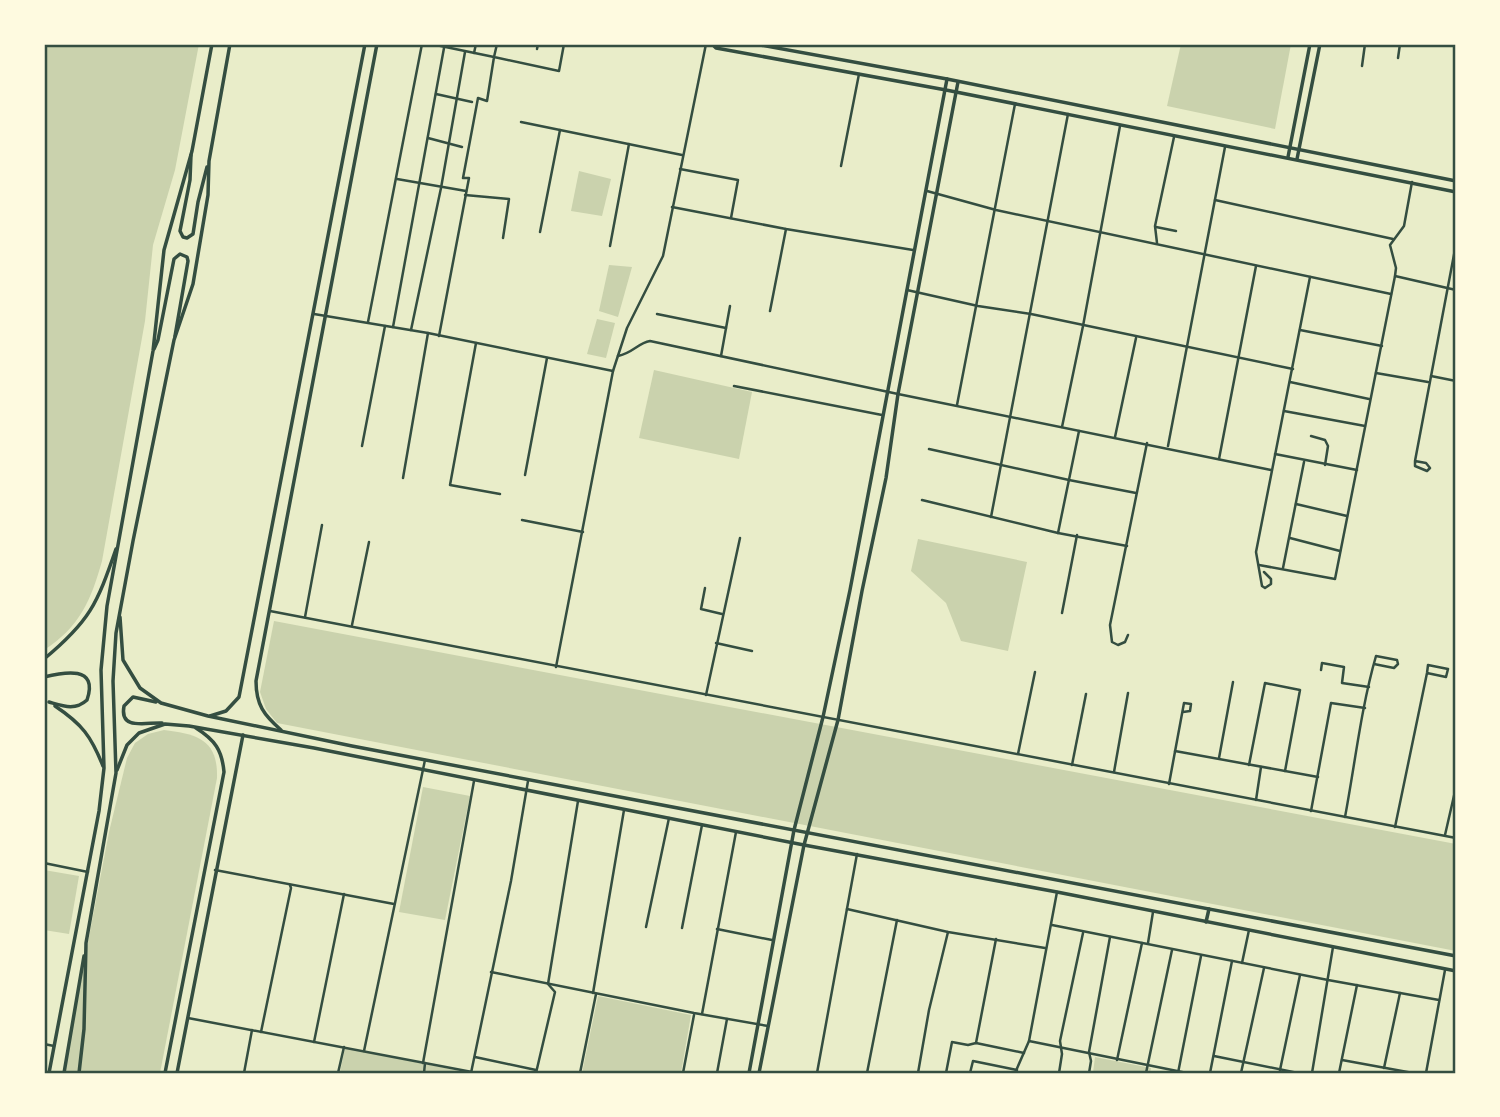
<svg xmlns="http://www.w3.org/2000/svg" width="1500" height="1117" font-family="'Work Sans',sans-serif">
	<style>
		.green { fill: #cad2ad }
		.lines { fill: none; stroke-linecap: round; stroke-linejoin: round }
		.minor { stroke: #344e41; stroke-width: 2.5 }
		.secondary { stroke: #344e41; stroke-width: 3.5 }
		.primary { stroke: #344e41; stroke-width: 3.5 }
		.neatline { fill: none; stroke: #344e41; stroke-width: 2.5 }
	</style>
	<rect width="100%" height="100%" fill="#e9edc9"/>
	<g class="green">
		<path d="M 44,44 L 199,44 L 175,170 L 153,245 L 145,321 L 102,561 C 91,600 80,627 44,650 Z"/>
		<polygon points="1181,44 1291,44 1275,129 1167,106"/>
		<polygon points="579,171 611,179 602,216 571,211"/>
		<polygon points="609,265 632,267 618,317 599,311"/>
		<polygon points="597,319 615,323 606,358 587,354"/>
		<polygon points="654,370 752,392 739,459 639,438"/>
		<polygon points="918,539 1027,562 1008,651 961,641 946,603 911,571"/>
		<polygon points="274,621 1456,844 1456,951 277,723 266,709 260,692"/>
		<path d="M 164,730 C 198,734 218,740 217,778 L 160,1073 L 63,1073 L 109,832 L 127,758 L 135,743 L 148,734 Z"/>
		<polygon points="423,787 470,796 445,920 399,912"/>
		<polygon points="44,870 79,876 69,934 44,930"/>
		<polygon points="598,996 691,1015 681,1073 582,1073"/>
		<polygon points="345,1048 470,1073 340,1072"/>
		<polygon points="1095,1057 1151,1068 1150,1073 1093,1073"/>
	</g>
	<g class="lines">
		<g class="minor">
			<polyline points="431,44 494,57 487,101 478,98 463,178 469,178 439,336"/>
			<polyline points="497,44 494,57 559,71 564,44"/>
			<polyline points="537,49 538,44"/>
			<polyline points="474,53 476,44"/>
			<polyline points="1398,58 1400,44"/>
			<polyline points="1362,66 1365,44"/>
			<polyline points="436,94 472,102"/>
			<polyline points="521,122 682,155"/>
			<polyline points="428,138 462,147"/>
			<polyline points="841,166 859,74"/>
			<polyline points="680,169 738,180 731,218"/>
			<polyline points="397,179 466,191"/>
			<polyline points="927,191 996,210 1391,294"/>
			<polyline points="465,195 509,199 503,238"/>
			<polyline points="1215,200 1393,239"/>
			<polyline points="672,207 786,229 913,250"/>
			<polyline points="1156,227 1176,231"/>
			<polyline points="540,232 560,130"/>
			<polyline points="1157,243 1155,226 1174,137"/>
			<polyline points="610,246 629,144"/>
			<polyline points="1395,276 1456,290"/>
			<polyline points="907,290 978,306 1031,314 1293,369"/>
			<polyline points="770,311 786,229"/>
			<polyline points="314,314 428,333 613,371"/>
			<polyline points="657,314 726,328"/>
			<polyline points="368,322 422,44"/>
			<polyline points="393,327 444,48"/>
			<polyline points="411,330 441,188 465,52"/>
			<polyline points="1300,330 1382,346"/>
			<polyline points="476,343 450,485 500,494"/>
			<path d="M 618,356 C 633,353 638,343 650,341 L 898,394 L 1271,470"/>
			<polyline points="721,356 730,306"/>
			<polyline points="1376,373 1428,382"/>
			<polyline points="1431,376 1456,381"/>
			<polyline points="1290,382 1369,399"/>
			<polyline points="734,386 882,415"/>
			<polyline points="957,405 1015,104"/>
			<polyline points="1284,411 1365,426"/>
			<polyline points="1062,427 1083,326 1120,126"/>
			<polyline points="1311,436 1325,440 1328,446 1325,465"/>
			<polyline points="1115,437 1136,338"/>
			<polyline points="362,446 385,326"/>
			<polyline points="1168,446 1225,147"/>
			<polyline points="929,449 1069,480 1136,493"/>
			<polyline points="1275,454 1357,470"/>
			<polyline points="1219,459 1256,266"/>
			<polyline points="1415,461 1426,463 1430,468 1427,471 1415,466 1415,461 1456,244"/>
			<polyline points="525,475 547,358"/>
			<polyline points="403,478 428,333"/>
			<polyline points="922,500 1058,533 1127,546"/>
			<polyline points="1296,504 1347,516"/>
			<polyline points="991,517 1068,114"/>
			<polyline points="522,520 583,532"/>
			<polyline points="1058,533 1079,431"/>
			<polyline points="1290,538 1340,551"/>
			<polyline points="1259,565 1335,579 1395,276 1396,268 1390,245 1404,226 1412,182"/>
			<polyline points="1283,568 1304,462"/>
			<polyline points="1264,572 1271,579 1271,584 1265,588 1262,586 1256,552 1310,277"/>
			<polyline points="705,588 701,609 722,614"/>
			<polyline points="270,611 1456,838"/>
			<polyline points="1062,613 1077,535"/>
			<polyline points="305,617 322,525"/>
			<polyline points="352,625 369,542"/>
			<polyline points="1128,635 1125,642 1118,645 1112,642 1110,625 1147,443"/>
			<polyline points="716,643 752,651"/>
			<polyline points="556,667 613,371 627,328 663,256 706,44"/>
			<polyline points="1321,670 1322,663 1344,667 1342,683 1369,687"/>
			<polyline points="706,695 740,538"/>
			<polyline points="1175,751 1318,777"/>
			<polyline points="1018,754 1035,672"/>
			<polyline points="1219,758 1233,682"/>
			<polyline points="1072,765 1086,694"/>
			<polyline points="1249,765 1265,683 1300,690 1285,771"/>
			<polyline points="1114,772 1128,693"/>
			<polyline points="1169,784 1184,703 1191,704 1190,711 1183,712"/>
			<polyline points="1256,800 1261,767"/>
			<polyline points="1311,811 1331,703 1365,708"/>
			<path d="M 1345,817 C 1355,764 1361,708 1376,656 L 1397,660 L 1398,664 L 1394,668 L 1374,664"/>
			<polyline points="1395,827 1427,673 1428,665 1448,669 1446,677 1427,673"/>
			<polyline points="1445,835 1456,787"/>
			<polyline points="44,863 88,872"/>
			<polyline points="215,870 394,904"/>
			<polyline points="847,909 948,932 1045,948"/>
			<polyline points="1052,925 1328,980 1439,1000"/>
			<polyline points="646,927 669,818"/>
			<polyline points="682,928 702,825"/>
			<polyline points="717,929 772,940"/>
			<polyline points="1148,943 1153,912"/>
			<polyline points="1242,963 1249,930"/>
			<polyline points="491,972 694,1013 768,1026"/>
			<polyline points="593,993 624,810"/>
			<polyline points="702,1014 736,832"/>
			<polyline points="188,1018 472,1072"/>
			<polyline points="261,1032 291,888 290,885"/>
			<polyline points="1029,1041 1187,1073"/>
			<polyline points="314,1042 344,894"/>
			<polyline points="976,1043 996,939"/>
			<polyline points="44,1044 54,1046"/>
			<polyline points="364,1051 425,760"/>
			<polyline points="1214,1056 1298,1073"/>
			<polyline points="475,1057 536,1070"/>
			<polyline points="1117,1060 1142,943"/>
			<polyline points="1342,1060 1413,1073"/>
			<polyline points="423,1063 474,781"/>
			<polyline points="1384,1068 1400,993"/>
			<polyline points="1280,1070 1300,975"/>
			<polyline points="244,1073 252,1030"/>
			<polyline points="338,1073 344,1047"/>
			<polyline points="424,1073 425,1063"/>
			<polyline points="471,1073 511,881 528,781"/>
			<polyline points="536,1073 555,992 548,984 578,801"/>
			<polyline points="580,1073 596,994"/>
			<polyline points="683,1073 694,1015"/>
			<polyline points="717,1073 727,1019"/>
			<polyline points="817,1073 857,854"/>
			<polyline points="867,1073 897,920"/>
			<polyline points="918,1073 929,1010 948,932"/>
			<polyline points="946,1073 952,1042 968,1045 976,1043 1024,1053"/>
			<polyline points="970,1073 973,1061 1017,1070"/>
			<polyline points="1015,1073 1029,1041 1057,892"/>
			<polyline points="1059,1073 1062,1054 1060,1041 1083,933"/>
			<polyline points="1089,1073 1091,1061 1089,1052 1110,937"/>
			<polyline points="1146,1073 1172,950"/>
			<polyline points="1178,1073 1201,956"/>
			<polyline points="1210,1073 1232,961"/>
			<polyline points="1241,1073 1264,968"/>
			<polyline points="1312,1073 1333,947"/>
			<polyline points="1339,1073 1357,985"/>
			<polyline points="1426,1073 1445,970"/>
		</g>
		<g class="secondary">
			<polyline points="712,44 716,48 946,90 1456,192"/>
			<polyline points="755,44 947,79 1456,181"/>
			<polyline points="1288,157 1310,44"/>
			<polyline points="1297,159 1320,44"/>
			<polyline points="120,617 123,660 140,688 161,703 208,716 352,746 1456,956"/>
			<path d="M 44,659 C 90,621 97,604 116,549"/>
			<path d="M 44,677 C 64,672 99,665 87,700 C 75,711 63,706 49,702"/>
			<path d="M 156,702 L 133,697 L 124,706 C 119,731 147,722 162,723"/>
			<path d="M 55,706 C 82,724 91,736 103,766"/>
			<polyline points="210,716 226,711 239,697 365,44"/>
			<path d="M 281,730 C 264,715 256,705 256,681 L 377,44"/>
			<polyline points="117,770 127,745 139,733 165,724 189,726 314,748 804,845 1057,892 1456,971"/>
			<polyline points="1206,922 1209,909"/>
			<path d="M 165,1073 L 224,772 C 222,750 215,740 196,728"/>
			<polyline points="177,1073 243,735"/>
			<polyline points="749,1073 794,830 823,717 850,590 947,79"/>
			<polyline points="759,1073 804,845 838,720 862,591 886,478 898,394 958,82"/>
		</g>
		<g class="primary">
			<polyline points="191,155 190,180 180,231 183,237 187,238 193,234 198,202 207,167"/>
			<polyline points="154,349 158,340 174,259 180,254 187,257 188,261 175,336"/>
			<polyline points="49,1073 99,811 104,768 101,670 107,606 153,351 164,250 192,151 212,44"/>
			<polyline points="64,1073 84,956"/>
			<polyline points="79,1073 84,1029 86,943 116,773 113,681 116,633 133,541 174,340 193,284 208,195 209,161 230,44"/>
		</g>
	</g>
	<rect width="1500" height="1117" fill="none" stroke="#fefae0" stroke-width="91"/>
	<rect x="46" y="46" width="1408" height="1026" class="neatline"/>
</svg>
